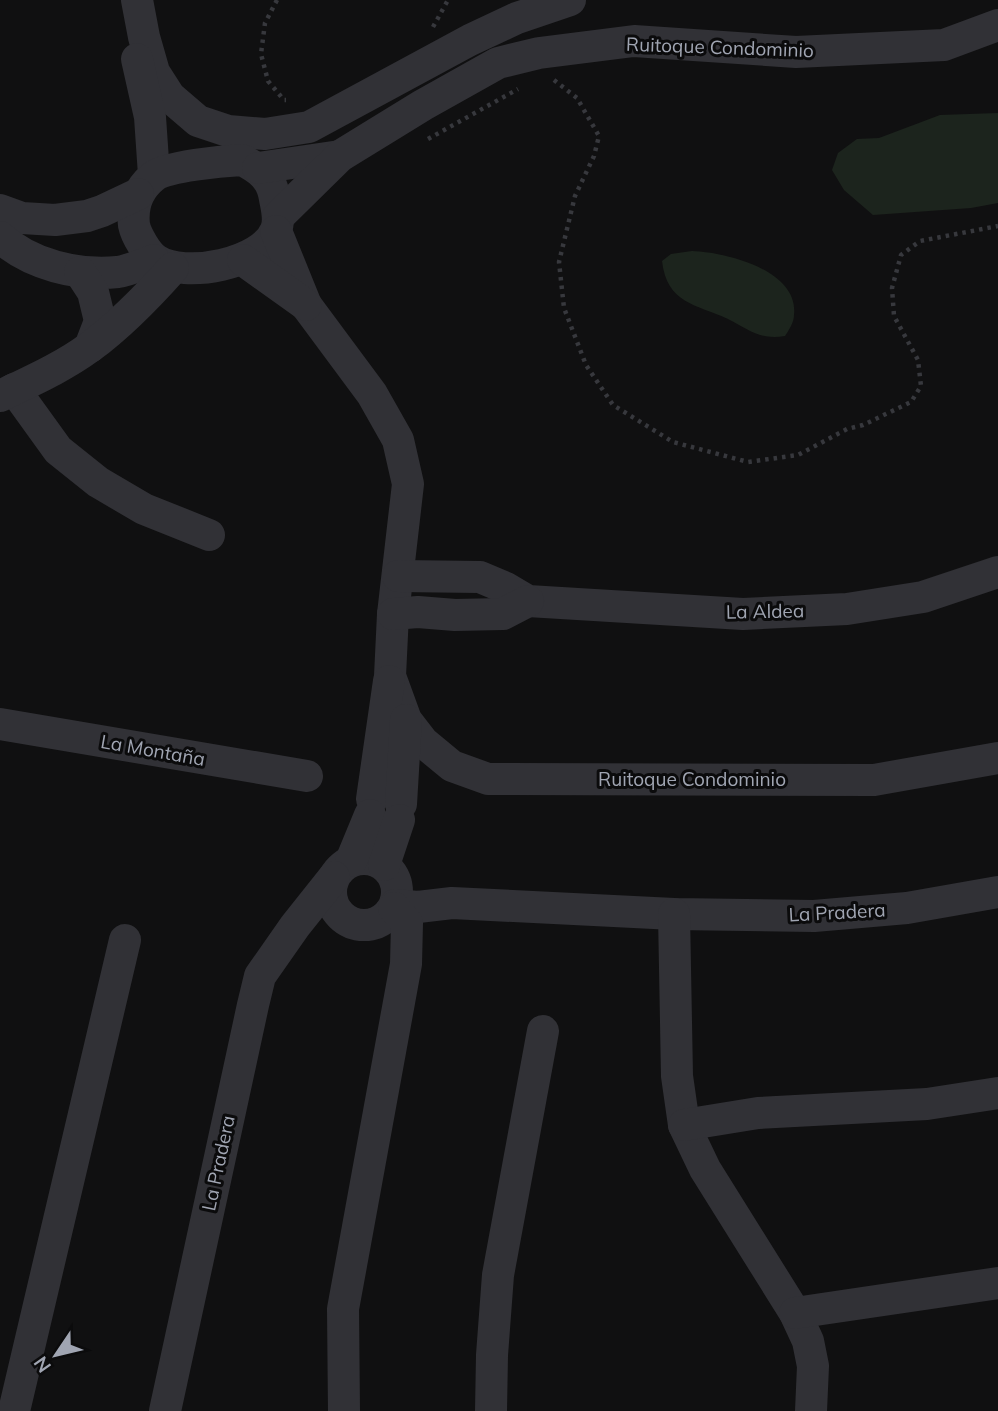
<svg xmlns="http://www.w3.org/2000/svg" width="998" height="1411" font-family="Mulish,sans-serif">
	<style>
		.green { fill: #1c241d }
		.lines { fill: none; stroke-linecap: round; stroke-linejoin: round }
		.path { stroke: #37383d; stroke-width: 4.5; stroke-dasharray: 3.5 5; stroke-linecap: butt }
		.street { stroke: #313136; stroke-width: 32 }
		.labels { text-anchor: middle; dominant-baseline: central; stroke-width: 6; stroke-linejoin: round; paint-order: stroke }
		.street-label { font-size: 19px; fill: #a0a5b2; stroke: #0b0b0c }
	</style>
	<rect width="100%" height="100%" fill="#101011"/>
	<g class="green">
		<polygon points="998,113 998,203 971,208 873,215 844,190 832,170 838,153 857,139 879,138 940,115"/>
		<path d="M 692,251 C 725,252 799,270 794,315 C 794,322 789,330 785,336 C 759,340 750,330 728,319 C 696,304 667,304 662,261 L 671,254 Z"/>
	</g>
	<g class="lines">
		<g class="path">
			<polyline points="277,0 265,23 261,54 268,81 284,100 286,100"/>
			<polyline points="433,27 448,0"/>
			<polyline points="554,80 577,98 599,136 594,156 575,196 559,262 564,308 586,365 613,405 673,442 748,462 798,455 847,429 863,425 911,402 921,386 918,360 894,316 892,288 901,255 920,241 998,226"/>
			<polyline points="428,139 518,89"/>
		</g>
		<g class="street">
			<polyline points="137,0 144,37 154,72 170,97 198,121 228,131 265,134 309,127 470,40 517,18 570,0"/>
			<polyline points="137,59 150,117 154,175"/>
			<path d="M 242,160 C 260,169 272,178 275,199 C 277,209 280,220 276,230 C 263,264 184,279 156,260 C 147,254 136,235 134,225 C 132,207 138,189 153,177 C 166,166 224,161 242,160 Z"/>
			<polyline points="258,168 340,156"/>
			<polyline points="0,210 22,218 55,220 87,216 102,211 138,194"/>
			<polyline points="278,217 340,156 423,105 498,63 539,53 634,41 796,52 944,45 998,25"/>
			<polyline points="276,231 306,305 372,394 398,440 408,484 393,614 390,676 406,720 423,742 452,766 488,779 874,780 998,758"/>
			<path d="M 0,237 C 30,265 78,276 118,272 C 130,270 143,264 154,260"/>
			<polyline points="243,260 306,305"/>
			<polyline points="80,272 93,292 100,321 90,347"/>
			<polyline points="14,389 58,450 98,482 144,509 209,535"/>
			<path d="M 0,396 C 31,381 63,367 90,347 C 120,325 149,295 173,268"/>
			<polyline points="398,576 480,577 506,588 528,601 743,614 847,609 923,597 998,572"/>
			<polyline points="393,614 418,612 455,615 503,614 528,601"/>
			<polyline points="0,724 307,776"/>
			<polyline points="372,799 389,681"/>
			<polyline points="401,804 406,720"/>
			<circle cx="364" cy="892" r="33"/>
			<polyline points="351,861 370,815"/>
			<polyline points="384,865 399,820"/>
			<polyline points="395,905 418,907 452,903 674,914 814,916 907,908 998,892"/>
			<polyline points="674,914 677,1076 684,1125 705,1169 795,1313 808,1341 813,1366 811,1411"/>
			<polyline points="684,1125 758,1113 927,1104 998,1093"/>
			<polyline points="795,1313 998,1283"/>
			<polyline points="14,1411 125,940"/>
			<polyline points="165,1411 253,1005 260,976 295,926 334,877"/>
			<polyline points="344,1411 343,1309 406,964 407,923 394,908"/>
			<polyline points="491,1411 492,1355 498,1275 543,1031"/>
		</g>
	</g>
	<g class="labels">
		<g class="street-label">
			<text transform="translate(720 47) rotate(2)">Ruitoque Condominio</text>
			<text transform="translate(765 611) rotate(-1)">La Aldea</text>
			<text transform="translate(153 750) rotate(10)">La Montaña</text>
			<text x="692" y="779">Ruitoque Condominio</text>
			<text transform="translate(837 912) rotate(-3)">La Pradera</text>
			<text transform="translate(218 1163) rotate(-78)">La Pradera</text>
		</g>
	</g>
	<g transform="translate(56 1355) rotate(235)" stroke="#0b0b0c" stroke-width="5" paint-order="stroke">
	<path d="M0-5L12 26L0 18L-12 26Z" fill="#a0a5b2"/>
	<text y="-10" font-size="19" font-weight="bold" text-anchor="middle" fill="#a0a5b2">N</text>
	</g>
</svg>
